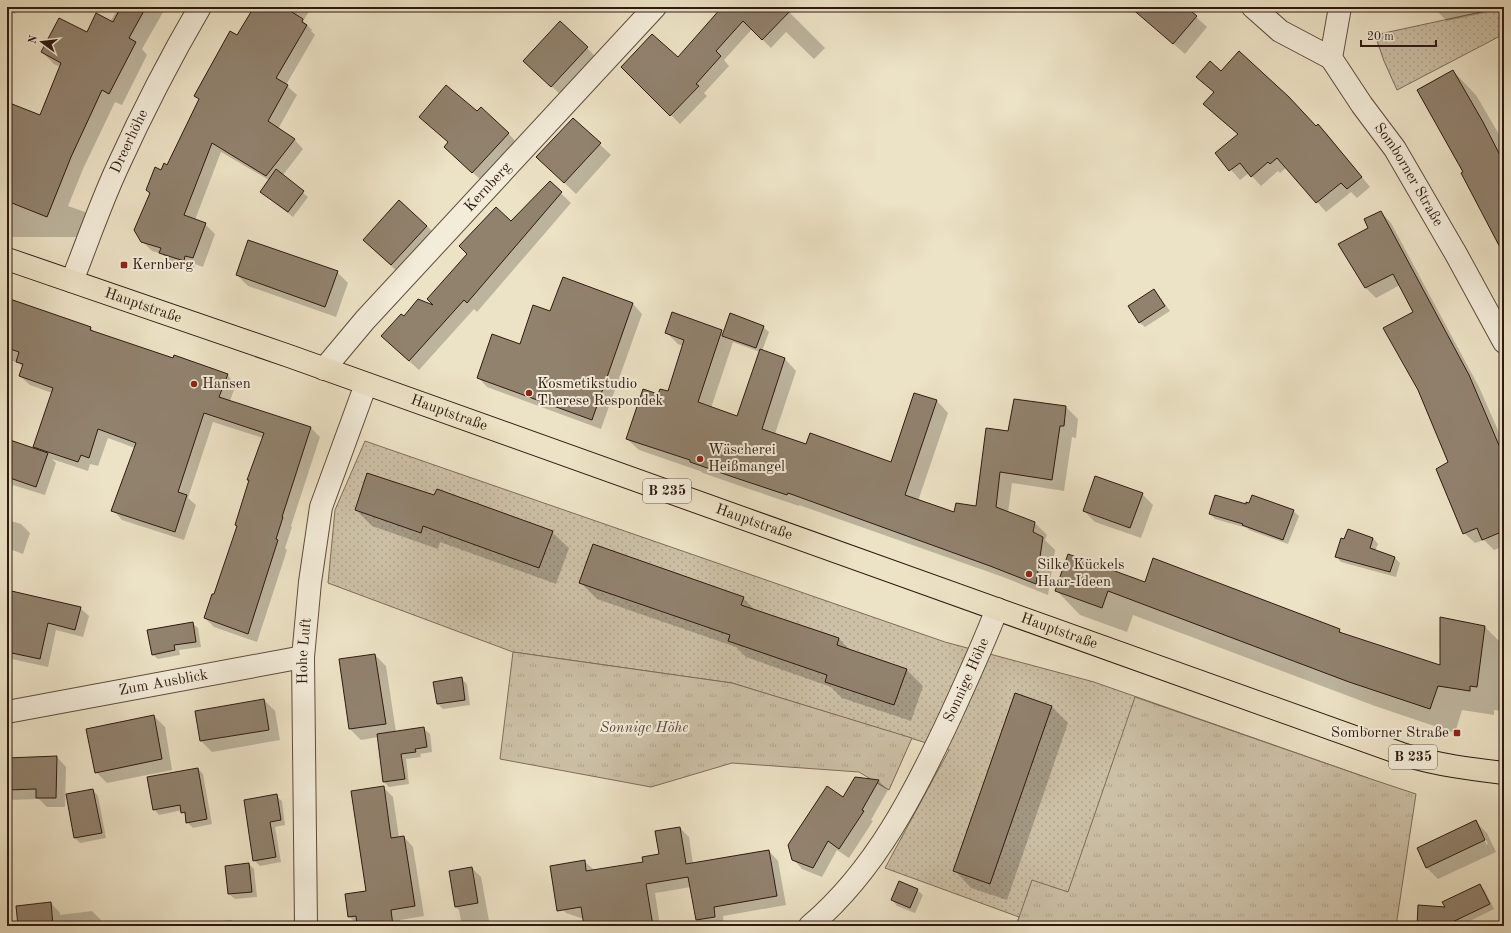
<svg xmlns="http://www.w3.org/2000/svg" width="1511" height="933" font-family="'Old Standard TT',serif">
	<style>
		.grass { fill: url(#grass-dots); stroke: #7d6d5b }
		.park { fill: url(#park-tufts); stroke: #7d6d5b }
		.shadow { fill: #0003; fill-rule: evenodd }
		.building { fill: #91826e; stroke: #2e1a10 }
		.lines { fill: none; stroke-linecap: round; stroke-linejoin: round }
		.minor-casing { stroke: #5e4c3d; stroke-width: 24 }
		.major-casing { stroke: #2e1a10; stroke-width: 24 }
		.minor { stroke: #f3ecd9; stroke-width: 22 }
		.major { stroke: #ece2c5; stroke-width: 22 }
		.poi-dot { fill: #8f2418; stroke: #f3ecd9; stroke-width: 1.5 }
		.labels { text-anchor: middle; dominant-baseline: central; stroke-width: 4; stroke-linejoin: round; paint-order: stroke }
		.shield { fill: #f3ecd9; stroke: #69594c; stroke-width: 1 }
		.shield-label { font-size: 14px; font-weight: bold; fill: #2e1a10 }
		.street-label { font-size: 15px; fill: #2e1a10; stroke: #f3ecd9 }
		.poi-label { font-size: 15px; fill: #2e1a10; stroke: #f3ecd9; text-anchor: start }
		.park-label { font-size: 15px; font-style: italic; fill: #5d4c3d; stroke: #f3ecd9 }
	</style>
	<defs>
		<pattern id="grass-dots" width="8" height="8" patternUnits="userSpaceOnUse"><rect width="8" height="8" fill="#ccc0a6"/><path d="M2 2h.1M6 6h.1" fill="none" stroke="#b0a48e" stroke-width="1.8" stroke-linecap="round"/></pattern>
		<pattern id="park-tufts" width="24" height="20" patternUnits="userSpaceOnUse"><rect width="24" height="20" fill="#ccc0a6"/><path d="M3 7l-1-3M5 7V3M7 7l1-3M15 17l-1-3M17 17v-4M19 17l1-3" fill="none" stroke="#b0a48e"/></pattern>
	</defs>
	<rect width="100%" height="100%" fill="#ece2c5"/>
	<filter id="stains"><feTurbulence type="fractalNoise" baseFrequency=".005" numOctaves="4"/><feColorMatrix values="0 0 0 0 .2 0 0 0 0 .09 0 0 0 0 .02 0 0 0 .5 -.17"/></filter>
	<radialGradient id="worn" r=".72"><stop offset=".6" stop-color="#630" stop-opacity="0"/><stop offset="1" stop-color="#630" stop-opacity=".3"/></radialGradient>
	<g class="grass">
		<polygon points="1504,7 1504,34 1397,90 1384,61 1375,35"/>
		<polygon points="365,441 945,642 1094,682 1368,778 1016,926 1019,917 885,868 949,750 732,683 513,652 328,583 335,510"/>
	</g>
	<g class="park">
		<polygon points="513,652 732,683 912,738 889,790 859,772 732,763 651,787 500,759"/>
		<polygon points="1135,697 1368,778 1416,794 1396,926 1016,926 1032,880 1068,892"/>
	</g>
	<g class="shadow">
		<polygon points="7,7 18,7 15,14 7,10"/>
		<polygon points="119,7 166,7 142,49 147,55 122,105 115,102 83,169 68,206 85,212 97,225 92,237 7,237 7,211 11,209 7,207 7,103 41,116 60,67 54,64 42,52 88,33 110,22"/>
		<polygon points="255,7 312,7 303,21 312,30 311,31 315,35 286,85 297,95 278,129 294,139 303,149 283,175 308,197 293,217 261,192 269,180 221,152 195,220 205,224 215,234 203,267 195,264 193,270 170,262 162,254 152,251 142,241 151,194 147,190 161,171 168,166 200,100 195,96 237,36"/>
		<polygon points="714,7 788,7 792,11 790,13 825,48 814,59 786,32 771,48 752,29 724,60 729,66 704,93 707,96 680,124 623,67 678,59 719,12"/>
		<polygon points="1131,7 1185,7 1207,27 1185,54"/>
		<polygon points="1433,7 1483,7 1485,13 1447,21"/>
		<polygon points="587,48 598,59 563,97 536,72"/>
		<polygon points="1453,71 1476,95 1504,143 1504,248 1465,172"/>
		<polygon points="1221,72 1289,97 1316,127 1318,125 1328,135 1370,187 1357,198 1351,192 1326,212 1287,167 1280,173 1278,171 1261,186 1249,173 1240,180 1216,153 1239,135 1214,114 1214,92 1198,77"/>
		<polygon points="477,113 508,133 519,145 484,183 457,158 449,143 420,116"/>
		<polygon points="573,119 611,155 576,194 549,168"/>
		<polygon points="550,183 571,203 477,312 474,309 419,370 392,346 404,317 436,307 511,223"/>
		<polygon points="1381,212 1391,223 1479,387 1504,444 1504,546 1494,550 1484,540 1475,543 1464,533 1450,463 1415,312 1400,285 1376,298 1365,287 1370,228"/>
		<polygon points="427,226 438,237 402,276 375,251"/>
		<polygon points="337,272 348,283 336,317 248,286 237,275"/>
		<polygon points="564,278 633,304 642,314 601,429 487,387 478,377 520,345 551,312"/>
		<polygon points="1154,290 1159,296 1170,311 1145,327 1139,322"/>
		<polygon points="7,299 91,328 94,332 174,359 227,375 236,384 230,401 311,428 320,437 291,526 292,527 285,548 287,550 257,642 214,627 205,618 215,595 238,527 263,438 213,422 188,498 196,505 184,540 122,520 113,510 135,448 108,438 98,466 90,464 88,471 52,459 56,463 45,495 13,485 7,502 7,440 39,451 34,447 52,393 30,385 20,376 23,368 19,363 7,359"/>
		<path d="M 763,327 L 769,332 L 762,351 L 785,359 L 796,371 L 775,434 L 806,445 L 891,463 L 915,394 L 937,401 L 948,413 L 918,501 L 955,514 L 977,507 L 1008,432 L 1014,400 L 1066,407 L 1078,419 L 1076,438 L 1072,437 L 1064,491 L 1012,483 L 1008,513 L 1035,523 L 1047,535 L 1045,540 L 1055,550 L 1048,595 L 1003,577 L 799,505 L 799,506 L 746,488 L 703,473 L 700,471 L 639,450 L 627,439 L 659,396 L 669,392 L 683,346 L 678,344 L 666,332 L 721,331 L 724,334 ZM 733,342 L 760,352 L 738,417 L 711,408 Z"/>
		<polygon points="1142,494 1153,505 1141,538 1095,522 1084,511"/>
		<polygon points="435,496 552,532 569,548 556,584 440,542 438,549 372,526 356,510"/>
		<polygon points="1246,505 1293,511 1299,516 1288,544 1249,530 1247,528 1215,519 1210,514"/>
		<polygon points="7,520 21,524 30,533 23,554 7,548"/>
		<polygon points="1373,538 1378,544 1375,551 1395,558 1400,563 1396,577 1341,562 1336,556"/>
		<polygon points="580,582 743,598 756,611 839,639 850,650 906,669 923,686 911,721 842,698 831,687 746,657 736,647 597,599"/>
		<polygon points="1145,583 1339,630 1343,634 1441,666 1441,619 1485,627 1504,646 1504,693 1502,711 1494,710 1494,715 1462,710 1455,733 1375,706 1133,615 1127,632 1080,615 1056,590"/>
		<polygon points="7,591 80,608 89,616 83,637 56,630 48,667 7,658"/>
		<polygon points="192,623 198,628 201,647 179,650 180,655 158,659 152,654"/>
		<polygon points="375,655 386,666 396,732 424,729 430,734 432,752 420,754 421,757 406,759 409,784 389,787 384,782 378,737 361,740 350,729"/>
		<polygon points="461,678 467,684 470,705 443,709 438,704"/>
		<polygon points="264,700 275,711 280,740 212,752 201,741 196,712"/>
		<polygon points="1051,706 1068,723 1007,900 971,888 955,871"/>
		<polygon points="154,716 165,727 172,770 107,783 96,772"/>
		<polygon points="57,757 66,767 65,807 47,807 39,799 7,800 7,759"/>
		<polygon points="198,769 203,774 212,824 193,828 187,822 186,817 182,810 159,815 154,809"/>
		<polygon points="855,778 879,781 888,790 871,820 873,821 849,858 837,850 822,877 802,869 793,859 844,799"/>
		<polygon points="383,787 393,797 399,838 404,837 413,847 424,916 400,920 401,926 358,926 349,916 367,892"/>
		<polygon points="93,790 98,796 106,838 80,843 75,838"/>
		<polygon points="276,796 282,801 285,825 275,827 281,862 260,866 254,860"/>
		<path d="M 1476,822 L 1487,833 L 1496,852 L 1438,879 L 1427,868 L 1418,849 ZM 1481,834 L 1483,834 L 1488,844 L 1487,845 Z"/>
		<polygon points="680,828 689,837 693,864 769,851 778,861 786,905 723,916 724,926 703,926 697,920 691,887 655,893 660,926 585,926 588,917 581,918 566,913 556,903 584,861 594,870 644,863 660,855"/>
		<polygon points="249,864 254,869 257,897 235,899 229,894 226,867"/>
		<polygon points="472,868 481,877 490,926 462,926 459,910 456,907"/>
		<polygon points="1480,885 1485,891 1494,909 1460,926 1418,926"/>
		<polygon points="917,890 923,895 915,913 897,906 892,900"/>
		<polygon points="51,903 60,913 60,915 92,911 102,921 102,926 19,926"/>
		<polygon points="231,920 237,926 199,926 199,924"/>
	</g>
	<g class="building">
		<polygon points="121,7 146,7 129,38 136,42 109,94 102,90 71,157 47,217 7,201 7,102 40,115 61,63 41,52 59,18 87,32 96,13 113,22"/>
		<polygon points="254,7 284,7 303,19 302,22 307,25 276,78 288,85 268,121 295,139 266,176 212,143 184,215 206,223 193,258 185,256 184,261 159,253 161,248 141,242 134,230 150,193 146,190 155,167 161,170 164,163 167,165 199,99 194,96 230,31 237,35"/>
		<polygon points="722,7 794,7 762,40 743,21 716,51 721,56 696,84 699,86 670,116 621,67 652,34 678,57"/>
		<polygon points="1130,7 1186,7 1197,16 1173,44"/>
		<polygon points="560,21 588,47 551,87 523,61"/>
		<polygon points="1239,51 1289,97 1316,126 1318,124 1362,177 1347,189 1341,183 1316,203 1277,158 1270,164 1268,162 1251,177 1240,163 1229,171 1215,153 1238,134 1203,104 1214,92 1196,77 1210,61 1221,71"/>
		<polygon points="1453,70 1483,122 1504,163 1504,255 1461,173 1463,172 1417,90"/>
		<polygon points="446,85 477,111 481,107 509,133 472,173 444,147 448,142 419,117"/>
		<polygon points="573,118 601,143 564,183 536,157"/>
		<polygon points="276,169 304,191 288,212 260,192"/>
		<polygon points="550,181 562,192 467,303 464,300 409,361 381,336 401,314 404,316 418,299 433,305 427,299 467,254 459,246 496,207 511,221"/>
		<polygon points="399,200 427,226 391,265 363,240"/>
		<polygon points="1381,211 1469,375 1504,457 1504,531 1482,540 1477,528 1463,534 1436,469 1448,462 1418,390 1383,328 1413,312 1393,274 1365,288 1338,244 1368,228 1364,219"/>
		<polygon points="248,240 338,271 325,307 236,275"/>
		<polygon points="563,277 633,303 592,420 477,378 492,334 520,344 533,305 550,311"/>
		<polygon points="1154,289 1165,306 1139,323 1128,306"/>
		<polygon points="7,298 91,327 90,330 173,358 174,355 228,374 219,397 311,427 282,517 283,517 276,539 278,540 248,634 204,618 212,594 214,594 237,526 235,525 249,480 247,480 264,433 204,413 178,492 187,495 175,532 111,511 136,443 98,429 89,458 81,455 78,462 33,447 53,388 19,376 23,364 16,362 19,352 7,348"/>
		<polygon points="672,312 722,330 698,402 737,416 760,349 785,358 762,429 806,444 810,433 891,462 914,393 937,400 905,495 954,512 956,503 976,506 986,428 1008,431 1014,399 1066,406 1064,426 1060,426 1052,480 1000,472 996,507 1035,522 1033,532 1043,537 1036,584 990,566 788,493 787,495 733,477 690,462 690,460 626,439 643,389 658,394 660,389 668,391 684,340 665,333"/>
		<polygon points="730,313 764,326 756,348 722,336"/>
		<polygon points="7,439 48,453 36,487 7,477"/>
		<polygon points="367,473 434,495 437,489 553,531 539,568 423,526 421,533 355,510"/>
		<polygon points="1095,476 1143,493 1130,528 1083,511"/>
		<polygon points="1215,495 1246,504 1246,502 1249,503 1252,495 1294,510 1283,540 1242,525 1243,524 1209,514"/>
		<polygon points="1348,529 1373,538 1370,548 1395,557 1390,572 1335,557 1341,538 1344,539"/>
		<polygon points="593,544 744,597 741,605 839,638 837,645 907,669 894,705 825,682 827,675 728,641 730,635 579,583"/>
		<polygon points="1068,554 1145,582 1153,558 1340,629 1339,632 1440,665 1440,617 1485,626 1477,687 1470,686 1470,691 1438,686 1430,709 1349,682 1108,591 1102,608 1055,591"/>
		<polygon points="7,590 81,607 75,630 48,623 40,659 7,652"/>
		<polygon points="193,622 196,642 174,645 175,650 152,655 147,630"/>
		<polygon points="375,654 386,724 349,729 339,659"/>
		<polygon points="462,677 465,700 437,704 433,682"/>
		<polygon points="1015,693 1052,706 990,884 953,871"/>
		<polygon points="264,699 269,730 200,741 195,711"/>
		<polygon points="154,715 162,759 95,773 86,729"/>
		<polygon points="424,727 427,747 415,749 416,752 401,754 405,779 383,782 377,734"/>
		<polygon points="57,756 56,798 36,798 36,789 7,790 7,758"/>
		<polygon points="198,768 207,819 186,823 185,812 181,813 180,805 153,810 147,777"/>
		<polygon points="855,777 879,780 862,810 864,811 839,849 828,841 813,868 792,860 788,845 827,786 843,797"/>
		<polygon points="384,786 391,838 404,836 415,906 391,910 393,926 357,926 356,916 348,917 345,894 366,891 351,791"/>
		<polygon points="93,789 102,833 74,838 66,794"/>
		<polygon points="277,794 281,820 270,822 276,857 253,861 244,800"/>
		<polygon points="1476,820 1485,840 1426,868 1417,848"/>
		<polygon points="680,827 686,864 769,850 777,896 714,907 715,917 696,920 688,877 646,884 653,926 584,926 581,907 557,911 550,866 585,860 586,871 643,862 642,857 659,854 655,831"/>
		<polygon points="249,863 252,892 228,894 225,866"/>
		<polygon points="472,867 478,903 455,907 449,871"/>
		<polygon points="899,881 918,889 910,908 891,900"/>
		<polygon points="1480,884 1490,904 1444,926 1417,926 1418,905 1445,907 1442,902"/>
		<polygon points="51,902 53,926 18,926 16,906"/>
	</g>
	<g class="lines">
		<defs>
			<g id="minor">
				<polyline points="1253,7 1280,31 1331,58"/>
				<path id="s1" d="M 1340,7 L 1331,58 L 1362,105 L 1395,149 L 1456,254 L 1504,342"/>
				<path id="s2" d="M 72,281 C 87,243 100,205 117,168 C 142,113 169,60 200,7"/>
				<path id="s3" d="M 324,369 L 365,320 L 655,7"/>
				<path id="s4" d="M 7,712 L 303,657"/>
				<path id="s5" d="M 306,926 L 303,657 L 310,582 L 321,507 L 366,384"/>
				<path id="s6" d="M 810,926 C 876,870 915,792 951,715 C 967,680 983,645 997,609"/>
			</g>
			<g id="major">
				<path id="s7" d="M 7,259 L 289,356 L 1405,755 C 1438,765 1470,769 1504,773"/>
			</g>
		</defs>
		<use href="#minor" class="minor-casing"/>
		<use href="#major" class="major-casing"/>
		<use href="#minor" class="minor"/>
		<use href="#major" class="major"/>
	</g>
	<g class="poi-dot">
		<rect x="120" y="261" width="8" height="8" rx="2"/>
		<circle cx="194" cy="384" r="4"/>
		<circle cx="529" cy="393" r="4"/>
		<circle cx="700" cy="459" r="4"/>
		<circle cx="1029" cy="574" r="4"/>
		<rect x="1453" y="729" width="8" height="8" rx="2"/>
	</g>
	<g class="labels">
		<g class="shield">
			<rect x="643" y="479" width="48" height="24" rx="3"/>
			<rect x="1389" y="745" width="48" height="24" rx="3"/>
		</g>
		<g class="shield-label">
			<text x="667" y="491">B 235</text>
			<text x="1413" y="757">B 235</text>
		</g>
		<g class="street-label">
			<text stroke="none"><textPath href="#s2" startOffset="151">Dreerhöhe</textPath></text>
			<text stroke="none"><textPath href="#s1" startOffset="192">Somborner Straße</textPath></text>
			<text stroke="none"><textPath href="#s3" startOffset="245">Kernberg</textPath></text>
			<text stroke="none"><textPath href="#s7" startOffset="144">Hauptstraße</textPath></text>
			<text stroke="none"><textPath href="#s7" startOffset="468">Hauptstraße</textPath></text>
			<text stroke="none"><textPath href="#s7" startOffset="792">Hauptstraße</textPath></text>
			<text stroke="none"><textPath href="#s7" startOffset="1116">Hauptstraße</textPath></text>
			<text stroke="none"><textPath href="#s5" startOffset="275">Hohe Luft</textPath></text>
			<text stroke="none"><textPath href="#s6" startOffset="294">Sonnige Höhe</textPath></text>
			<text stroke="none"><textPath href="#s4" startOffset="159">Zum Ausblick</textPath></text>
		</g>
		<g class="poi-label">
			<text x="132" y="265">Kernberg</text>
			<text x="202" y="384">Hansen</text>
			<text x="537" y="384">Kosmetikstudio<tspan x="537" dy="17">Therese Respondek</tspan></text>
			<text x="708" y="450">Wäscherei<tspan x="708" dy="17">Heißmangel</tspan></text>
			<text x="1037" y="565">Silke Kückels<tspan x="1037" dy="17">Haar-Ideen</tspan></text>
			<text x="1449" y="733" text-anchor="end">Somborner Straße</text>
		</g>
		<g class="park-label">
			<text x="644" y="728">Sonnige Höhe</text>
		</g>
	</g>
	<rect width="1511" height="933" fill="none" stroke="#ece2c5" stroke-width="24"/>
	<rect x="8" y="8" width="1495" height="917" fill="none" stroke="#2e1a10" stroke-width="2"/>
	<rect x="12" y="12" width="1487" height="909" fill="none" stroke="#2e1a10"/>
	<g transform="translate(42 42) rotate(285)" stroke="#f3ecd9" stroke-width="3" paint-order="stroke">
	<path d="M0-3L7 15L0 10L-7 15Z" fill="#2e1a10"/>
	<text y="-6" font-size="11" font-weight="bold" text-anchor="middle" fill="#2e1a10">N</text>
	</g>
	<path d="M1361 40v6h75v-6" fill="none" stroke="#2e1a10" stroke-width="2"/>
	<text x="1367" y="40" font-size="12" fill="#2e1a10" stroke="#f3ecd9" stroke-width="3" paint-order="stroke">20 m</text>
	<rect width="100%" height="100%" filter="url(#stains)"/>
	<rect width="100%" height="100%" fill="url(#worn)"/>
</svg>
